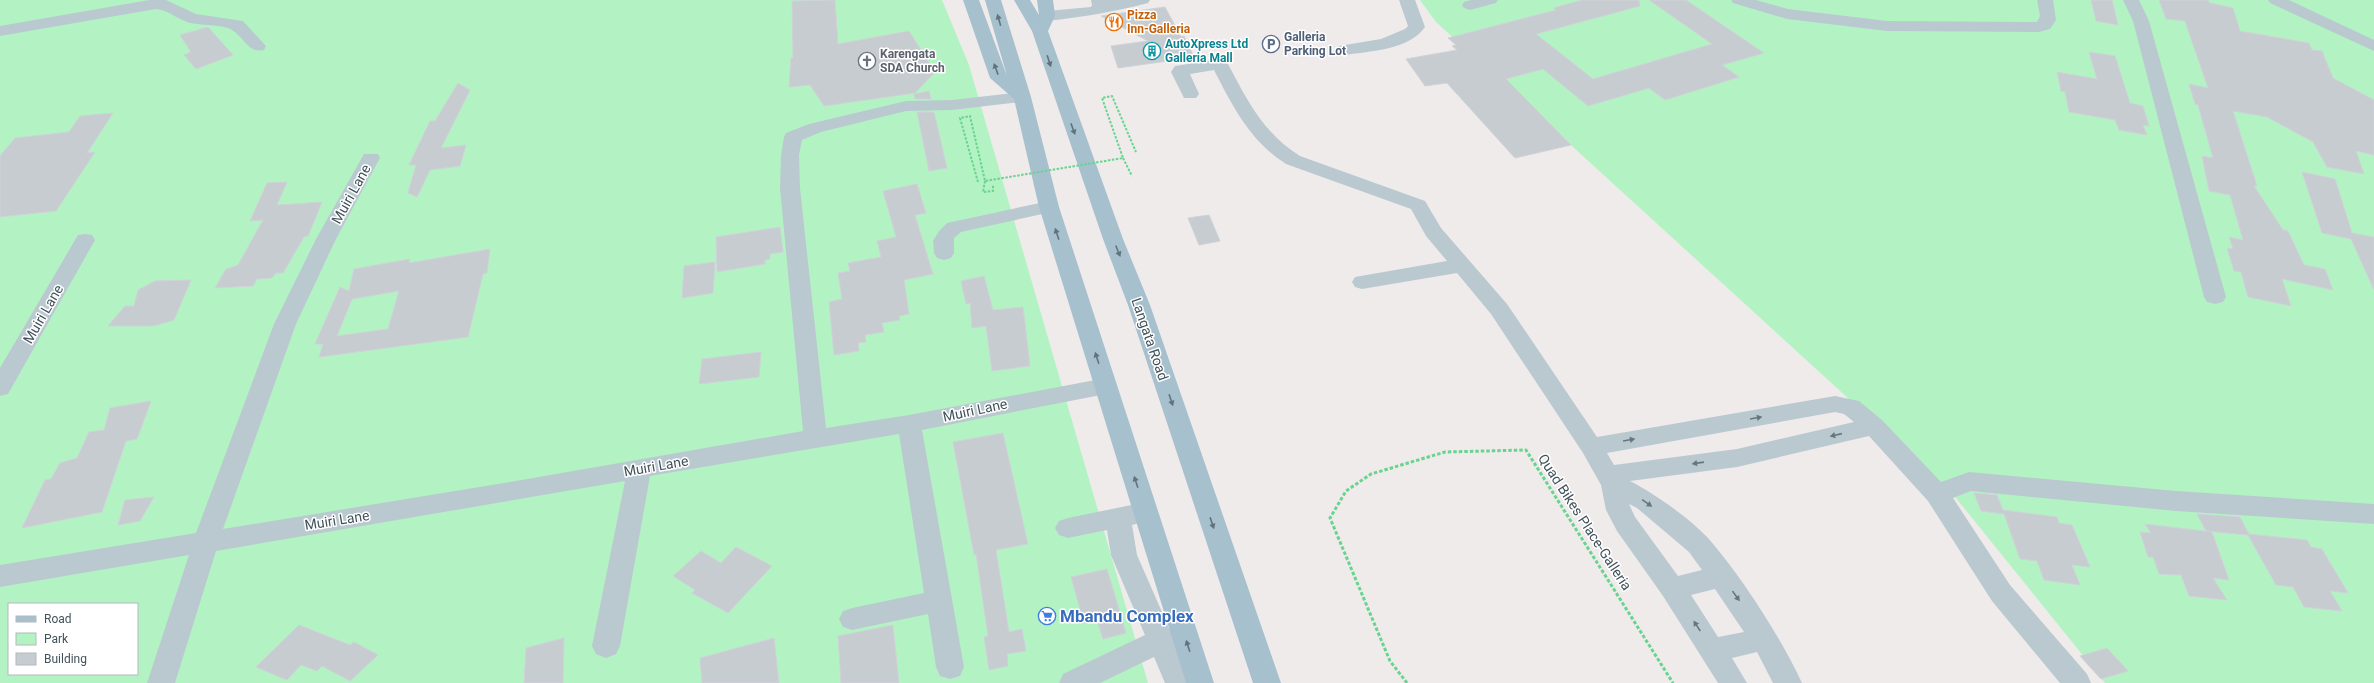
<svg xmlns="http://www.w3.org/2000/svg" width="2374" height="683" font-family="Roboto,sans-serif">
	<style>
		.green { fill: #b3f3c3; fill-rule: evenodd }
		.building { fill: #c7ccd1; stroke: #ced3d8; fill-rule: evenodd }
		.lines { fill: none; stroke-linecap: round; stroke-linejoin: round }
		.path-far1 { stroke: #68d48f; stroke-width: 2; stroke-dasharray: 2.5 1.5; stroke-linecap: butt }
		.path { stroke: #68d48f; stroke-width: 3; stroke-dasharray: 3.5 2; stroke-linecap: butt }
		.minor { fill: #bac9d0; fill-rule: evenodd }
		.major { fill: #a7c0ce; fill-rule: evenodd }
		.path-bridge { stroke: #68d48f; stroke-width: 2; stroke-dasharray: 2.5 1.5; stroke-linecap: butt }
		.oneway { fill: #60737d }
		.oneway2 { fill: #66767d }
		.labels { text-anchor: middle; dominant-baseline: central; stroke-width: 3; stroke-linejoin: round; paint-order: stroke }
		.far-food-label { font-size: 12px; font-weight: bold; fill: #c56008; stroke: #fff; text-anchor: start }
		.far-service-label { font-size: 12px; font-weight: bold; fill: #4e5e75; stroke: #fff; text-anchor: start }
		.far-culture-label { font-size: 12px; font-weight: bold; fill: #0d838f; stroke: #fff; text-anchor: start }
		.far-worship-label { font-size: 12px; font-weight: bold; fill: #5b616d; stroke: #fff; text-anchor: start }
		.street-label { font-size: 14px; fill: #42525a; stroke: #fff }
		.near-shop-label { font-size: 17px; font-weight: bold; fill: #366cbe; stroke: #fff; text-anchor: start }
	</style>
	<rect width="100%" height="100%" fill="#efebeb"/>
	<g class="green">
		<path d="M 0,0 L 942,0 L 969,65 L 1148,683 L 0,683 ZM 9,604 L 137,604 L 137,674 L 9,674 Z"/>
		<polygon points="1420,0 2374,0 2374,683 2105,683 1952,493 1436,22"/>
	</g>
	<g class="building">
		<polygon points="835,0 838,44 909,31 935,72 915,93 824,106 810,85 789,87 791,58 793,58 792,1"/>
		<polygon points="1582,0 1639,0 1640,6 1536,34 1593,79 1712,44 1649,0 1686,0 1764,53 1722,65 1739,77 1665,100 1649,88 1588,106 1543,69 1506,79 1571,145 1515,158 1447,83 1425,86 1406,59 1457,50 1452,46 1456,45 1448,38 1556,10 1553,8"/>
		<polygon points="2091,0 2112,0 2118,25 2096,21"/>
		<polygon points="2159,0 2208,0 2210,3 2233,8 2240,31 2309,43 2312,50 2322,51 2333,78 2374,100 2374,155 2356,151 2364,174 2327,167 2313,142 2267,117 2233,111 2257,186 2254,186 2283,230 2288,231 2304,265 2325,269 2333,290 2282,279 2291,306 2248,297 2241,272 2234,271 2227,248 2233,249 2229,237 2243,240 2230,195 2209,191 2202,156 2213,158 2198,105 2195,104 2189,84 2208,88 2185,21 2166,19"/>
		<polygon points="1165,7 1181,37 1184,36 1194,57 1192,57 1194,62 1189,62 1182,59 1118,68 1111,46 1148,41 1101,16"/>
		<polygon points="208,27 233,55 196,69 184,55 191,52 180,35"/>
		<polygon points="2089,52 2115,56 2130,103 2143,106 2149,126 2143,125 2147,135 2119,130 2115,120 2069,112 2065,92 2061,91 2057,72 2097,79"/>
		<polygon points="458,83 470,90 441,148 466,145 460,166 430,170 417,197 408,193 416,165 409,165 430,121 435,121"/>
		<polygon points="929,91 931,99 915,99 914,94"/>
		<polygon points="917,112 934,112 947,168 929,171"/>
		<polygon points="113,113 87,153 95,152 56,211 0,217 0,156 15,138 69,132 80,116"/>
		<polygon points="2302,172 2335,179 2352,233 2374,237 2374,290 2351,239 2322,233"/>
		<polygon points="287,182 277,205 322,202 308,236 304,237 283,273 276,273 272,278 257,279 253,286 215,288 226,269 238,265 263,220 250,221 267,183"/>
		<polygon points="917,184 926,213 915,215 933,274 904,280 909,314 899,316 900,320 882,323 884,332 865,335 866,342 858,343 859,351 834,355 829,302 842,299 838,273 850,271 848,263 881,257 877,241 896,237 883,191"/>
		<polygon points="1209,215 1220,241 1199,245 1188,218"/>
		<polygon points="780,227 783,252 770,254 770,259 765,260 765,264 717,272 716,237"/>
		<path d="M 490,249 L 487,273 L 483,274 L 468,337 L 319,357 L 323,344 L 315,344 L 340,287 L 349,291 L 354,269 L 410,259 L 409,263 ZM 399,291 L 388,329 L 337,336 L 352,299 Z"/>
		<polygon points="715,262 713,293 682,298 684,266"/>
		<polygon points="984,276 993,310 1023,307 1030,366 992,371 986,326 972,328 970,303 966,304 961,281"/>
		<polygon points="191,280 174,320 153,326 108,326 125,306 134,306 138,290 155,281"/>
		<polygon points="761,352 759,377 699,384 702,359"/>
		<polygon points="151,401 137,439 126,441 102,512 22,528 45,480 51,479 60,463 77,458 89,432 104,430 110,408"/>
		<polygon points="1003,433 1028,544 996,550 1009,632 1022,629 1026,651 1007,654 1008,666 989,670 984,637 988,636 976,554 974,555 953,442"/>
		<polygon points="1974,493 1997,495 2003,510 2057,517 2059,523 2072,525 2090,567 2072,565 2080,585 2044,580 2037,561 2020,559 2004,514 1981,511"/>
		<polygon points="154,497 140,521 118,525 125,500"/>
		<polygon points="2197,514 2240,517 2249,534 2307,540 2311,547 2322,549 2348,593 2330,591 2342,611 2304,607 2293,587 2276,585 2248,535 2206,531"/>
		<polygon points="2145,524 2212,532 2229,580 2213,578 2227,600 2189,596 2181,575 2159,574 2153,557 2148,557 2140,532 2151,533"/>
		<polygon points="736,547 772,566 728,613 692,593 695,590 673,576 701,551 721,563"/>
		<polygon points="1107,569 1126,633 1103,639 1097,620 1084,623 1071,577"/>
		<polygon points="299,625 350,645 354,642 378,655 350,681 322,666 317,671 301,665 287,680 256,667"/>
		<polygon points="893,625 899,683 841,683 838,636"/>
		<polygon points="564,638 563,683 524,683 526,648"/>
		<polygon points="774,638 779,683 702,683 700,658"/>
		<polygon points="2107,648 2128,671 2101,679 2080,656"/>
	</g>
	<g class="lines">
		<g class="path-far1">
			<polyline points="1123,158 1132,176"/>
			<polyline points="985,181 983,192 993,191 993,185"/>
		</g>
		<polyline class="path" points="1407,683 1390,661 1330,518 1346,491 1371,474 1445,452 1526,450 1673,683"/>
		<g class="minor">
			<path d="M 149,0 L 166,0 L 196,14 L 243,21 L 266,46 L 264,50 C 248,54 244,37 232,30 C 223,24 199,26 187,22 C 176,18 168,10 156,9 L 0,36 L 0,26 Z"/>
			<path d="M 1091,0 L 1150,0 L 1148,3 C 1114,12 1082,17 1047,21 L 1041,19 L 1039,16 L 1041,13 L 1047,11 L 1091,7 L 1092,5 Z"/>
			<path d="M 1399,0 L 1415,0 L 1425,27 C 1409,50 1370,51 1345,55 L 1339,54 L 1337,50 L 1339,46 L 1381,39 L 1405,29 L 1408,26 Z"/>
			<polygon points="1471,0 1498,0 1496,3 1470,10 1464,8 1462,5 1464,2"/>
			<polygon points="1731,0 1756,0 1788,9 1887,21 2037,22 2040,16 2037,0 2053,0 2056,20 2050,29 2039,32 1887,31 1787,19 1733,3"/>
			<polygon points="2123,0 2139,0 2149,21 2226,297 2223,302 2215,304 2207,302 2204,297 2133,21"/>
			<polygon points="2268,0 2289,0 2374,40 2374,51 2270,3"/>
			<path d="M 1219,59 L 1225,60 L 1228,64 C 1247,100 1264,134 1300,156 L 1425,201 L 1441,228 L 1507,304 L 1597,437 L 1835,396 L 1859,401 L 1882,420 L 1941,482 L 1969,472 L 2176,491 L 2374,504 L 2374,524 L 2176,511 L 1971,491 L 1953,498 L 2010,585 L 2087,674 L 2091,683 L 2060,683 L 1992,601 L 1928,501 L 1869,436 L 1737,467 L 1630,481 C 1655,494 1688,517 1708,538 C 1742,577 1780,636 1802,683 L 1773,683 L 1757,652 L 1732,658 L 1747,683 L 1718,683 L 1663,596 L 1617,531 L 1606,510 L 1601,485 L 1583,453 L 1491,314 L 1457,273 L 1362,289 L 1355,287 L 1352,282 L 1355,277 L 1447,261 L 1426,236 L 1411,209 L 1286,164 C 1250,141 1233,107 1214,70 L 1190,74 L 1199,94 L 1196,98 L 1184,98 L 1171,72 L 1175,66 ZM 1835,412 L 1844,414 L 1854,422 L 1737,449 L 1614,465 L 1607,453 ZM 1629,504 L 1637,508 L 1689,552 L 1702,570 L 1678,576 L 1635,517 ZM 1715,589 L 1744,632 L 1718,637 L 1691,595 Z"/>
			<polygon points="1022,92 1028,93 1031,97 1028,101 952,110 906,111 821,132 802,140 799,155 800,188 826,428 909,415 1106,378 1114,380 1117,386 1114,392 1106,394 922,430 964,667 960,676 950,679 940,676 936,667 928,614 852,630 843,627 839,619 843,611 852,608 924,593 899,434 650,476 620,646 616,654 606,658 596,654 592,646 625,481 216,551 175,683 147,683 189,555 0,587 0,565 196,533 274,324 316,239 364,154 378,154 380,158 336,239 296,324 223,529 510,482 803,431 780,188 781,155 784,137 786,133 809,124 906,101 952,100"/>
			<polygon points="1049,201 1056,203 1059,207 1056,211 961,232 954,238 954,253 951,258 944,260 937,258 934,253 933,241 939,231 947,223"/>
			<polygon points="85,234 92,235 95,240 8,394 0,396 0,368 75,240 78,235"/>
			<polygon points="1146,502 1155,505 1158,512 1155,519 1132,525 1137,555 1193,683 1165,683 1154,657 1100,683 1059,683 1063,674 1145,635 1111,555 1107,530 1068,538 1059,535 1055,528 1059,521 1068,518"/>
		</g>
		<g class="major">
			<polygon points="963,0 979,0 1007,76 985,0 1001,0 1031,97 1059,207 1214,683 1186,683 1039,207 1014,99 990,78"/>
			<polygon points="1014,0 1030,0 1039,15 1037,0 1053,0 1055,16 1048,31 1123,239 1150,305 1281,683 1253,683 1128,305 1103,239 1032,31"/>
		</g>
		<polyline class="path-bridge" points="978,182 960,118 970,116 985,181 1123,158 1102,98 1112,96 1136,152"/>
	</g>
	<defs><path id="oneway-solid" d="M-6-.8H1V-3.2L6.5 0L1 3.2V.8H-6Z"/></defs>
	<g class="oneway">
		<use href="#oneway-solid" transform="translate(999 20) rotate(-106)"/>
		<use href="#oneway-solid" transform="translate(1049 61) rotate(72)"/>
		<use href="#oneway-solid" transform="translate(996 69) rotate(-110)"/>
		<use href="#oneway-solid" transform="translate(1073 129) rotate(70)"/>
		<use href="#oneway-solid" transform="translate(1057 234) rotate(-108)"/>
		<use href="#oneway-solid" transform="translate(1118 251) rotate(68)"/>
		<use href="#oneway-solid" transform="translate(1097 358) rotate(-108)"/>
		<use href="#oneway-solid" transform="translate(1171 400) rotate(71)"/>
		<use href="#oneway-solid" transform="translate(1136 482) rotate(-108)"/>
		<use href="#oneway-solid" transform="translate(1212 523) rotate(71)"/>
		<use href="#oneway-solid" transform="translate(1188 646) rotate(-108)"/>
	</g>
	<g class="oneway2">
		<use href="#oneway-solid" transform="translate(1756 418) rotate(-10)"/>
		<use href="#oneway-solid" transform="translate(1836 435) rotate(167)"/>
		<use href="#oneway-solid" transform="translate(1629 440) rotate(-10)"/>
		<use href="#oneway-solid" transform="translate(1698 463) rotate(172)"/>
		<use href="#oneway-solid" transform="translate(1647 503) rotate(35)"/>
		<use href="#oneway-solid" transform="translate(1736 596) rotate(54)"/>
		<use href="#oneway-solid" transform="translate(1697 626) rotate(-123)"/>
	</g>
	<defs>
		<symbol id="restaurant-ring" viewBox="-11 -11 22 22"><circle r="9.5" fill="#fff" stroke="#e8710a" stroke-width="1.5"/><path d="M-5-6h1v4h1v-4h1v4h1v-4h1v5L-1.5 .5V6h-2V.5L-5-1ZM5-6V6H3V1.5H1.5Q1.5-4 5-6Z" fill="#e8710a"/></symbol>
		<symbol id="parking-ring" viewBox="-11 -11 22 22"><circle r="9.5" fill="#fff" stroke="#5c6f8a" stroke-width="1.5"/><path d="M-3.5-5.5H1a3.5 3.5 0 0 1 0 7H-1V5.5H-3.5ZM-1-3.4V-.6H.8a1.4 1.4 0 0 0 0-2.8Z" fill="#5c6f8a"/></symbol>
		<symbol id="building-ring" viewBox="-11 -11 22 22"><circle r="9.5" fill="#fff" stroke="#0f9aa8" stroke-width="1.5"/><path d="M-4-6H4V6H1V3H-1V6H-4ZM-2.5-4.3h1.7v1.8h-1.7ZM.8-4.3h1.7v1.8H.8ZM-2.5-1h1.7V.8h-1.7ZM.8-1h1.7V.8H.8Z" fill="#0f9aa8"/></symbol>
		<symbol id="church-ring" viewBox="-11 -11 22 22"><circle r="9.5" fill="#fff" stroke="#6b7280" stroke-width="1.5"/><path d="M-1.2-6h2.4v3.5h3.3v2.4h-3.3V6h-2.4V-.1h-3.3v-2.4h3.3Z" fill="#6b7280"/></symbol>
		<symbol id="supermarket-ring" viewBox="-11 -11 22 22"><circle r="9.5" fill="#fff" stroke="#3f7fe0" stroke-width="1.5"/><path d="M-6-5.5h2.5l.6 2H6L4.5 2H-2.5L-4.4-4H-6ZM-1.5 3.2a1.3 1.3 0 1 0 .1 0ZM3 3.2a1.3 1.3 0 1 0 .1 0Z" fill="#3f7fe0"/></symbol>
	</defs>
	<g fill-rule="evenodd">
		<use href="#restaurant-ring" x="1104" y="12" width="20" height="20"/>
		<use href="#parking-ring" x="1261" y="34" width="20" height="20"/>
		<use href="#building-ring" x="1142" y="41" width="20" height="20"/>
		<use href="#church-ring" x="857" y="51" width="20" height="20"/>
		<use href="#supermarket-ring" x="1037" y="606" width="20" height="20"/>
	</g>
	<g class="labels">
		<g class="far-food-label">
			<text x="1127" y="15">Pizza<tspan x="1127" dy="14">Inn-Galleria</tspan></text>
		</g>
		<g class="far-service-label">
			<text x="1284" y="37">Galleria<tspan x="1284" dy="14">Parking Lot</tspan></text>
		</g>
		<g class="far-culture-label">
			<text x="1165" y="44">AutoXpress Ltd<tspan x="1165" dy="14">Galleria Mall</tspan></text>
		</g>
		<g class="far-worship-label">
			<text x="880" y="54">Karengata<tspan x="880" dy="14">SDA Church</tspan></text>
		</g>
		<g class="street-label">
			<text transform="translate(351 194) rotate(-61)">Muiri Lane</text>
			<text transform="translate(43 314) rotate(-60)">Muiri Lane</text>
			<text transform="translate(1150 339) rotate(71)">Langata Road</text>
			<text transform="translate(975 410) rotate(-12)">Muiri Lane</text>
			<text transform="translate(656 466) rotate(-10)">Muiri Lane</text>
			<text transform="translate(337 520) rotate(-9)">Muiri Lane</text>
			<text transform="translate(1585 522) rotate(57)">Quad Bikes Place-Galleria</text>
		</g>
		<g class="near-shop-label">
			<text x="1060" y="616">Mbandu Complex</text>
		</g>
	</g>
	<rect x="8" y="603" width="130" height="72" fill="#ffffff" stroke="#b3babd"/>
	<rect x="16" y="616" width="20" height="6" fill="#a7c0ce" stroke="#b3babd"/>
	<text x="44" y="623" font-size="12" fill="#42525a">Road</text>
	<rect x="16" y="633" width="20" height="12" fill="#b3f3c3" stroke="#b3babd"/>
	<text x="44" y="643" font-size="12" fill="#42525a">Park</text>
	<rect x="16" y="653" width="20" height="12" fill="#c7ccd1" stroke="#b3babd"/>
	<text x="44" y="663" font-size="12" fill="#42525a">Building</text>
</svg>
